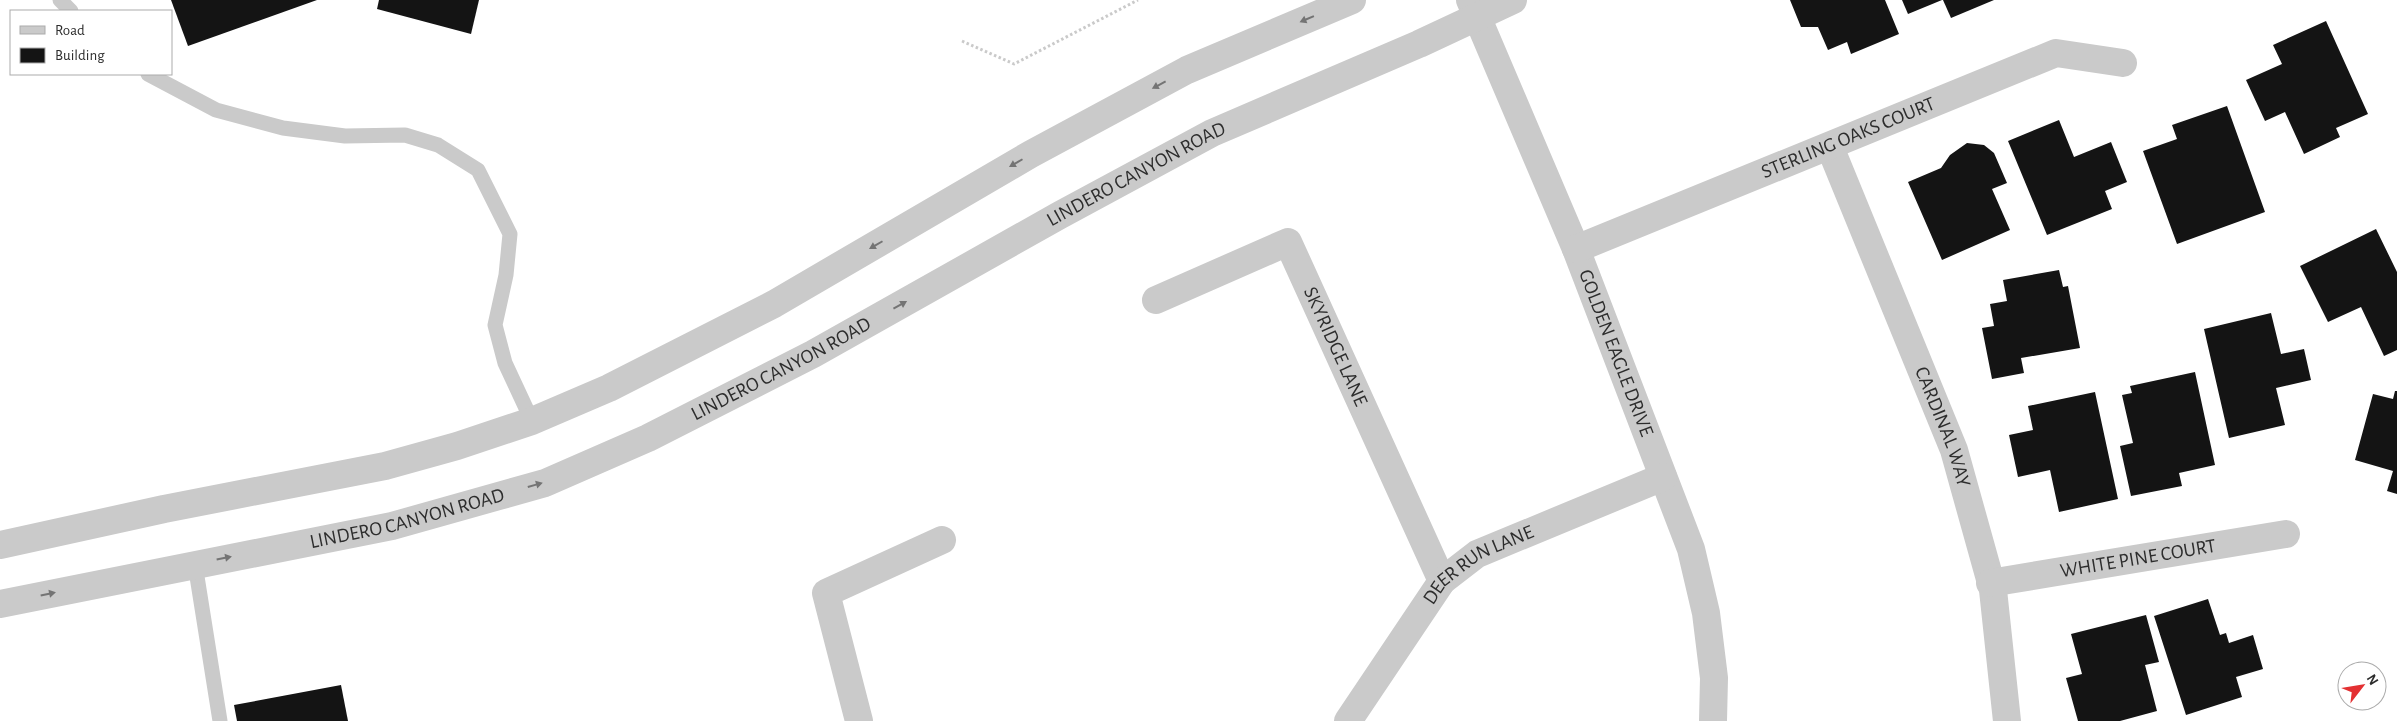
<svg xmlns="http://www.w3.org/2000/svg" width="2397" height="721" font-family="'Alegreya Sans',sans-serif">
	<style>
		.building { fill: #141414 }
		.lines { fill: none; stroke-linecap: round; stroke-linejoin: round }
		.path { stroke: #cacaca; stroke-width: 3; stroke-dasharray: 2.5 2.5; stroke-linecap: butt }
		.service { stroke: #cacaca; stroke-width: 15 }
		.minor { stroke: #cacaca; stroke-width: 28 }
		.tertiary { stroke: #cacaca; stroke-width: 28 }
		.oneway { fill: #747474 }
		.labels { text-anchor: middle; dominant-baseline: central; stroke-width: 5; stroke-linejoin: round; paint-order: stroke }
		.street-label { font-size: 20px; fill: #2d2d2d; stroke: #fff }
	</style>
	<rect width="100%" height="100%" fill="#fff"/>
	<g class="building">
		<polygon points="171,0 317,0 188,46"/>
		<polygon points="379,0 479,0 471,34 377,9"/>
		<polygon points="1790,0 1885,0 1899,34 1851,54 1847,42 1828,50 1818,27 1801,27"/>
		<polygon points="1902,0 1942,0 1908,14"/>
		<polygon points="1943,0 1994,0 1951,18"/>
		<polygon points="2326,21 2368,114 2336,128 2340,137 2304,154 2285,112 2265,121 2246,80 2282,64 2273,45"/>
		<polygon points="2227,106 2265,212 2177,244 2143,151 2177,139 2172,125"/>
		<polygon points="2059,120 2074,157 2111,142 2127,182 2105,191 2112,209 2047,235 2008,141"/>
		<polygon points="1967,143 1984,145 1994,153 2007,183 1992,189 2010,230 1942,260 1908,182 1941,168 1950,155"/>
		<polygon points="2376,229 2397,272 2397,350 2384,356 2361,307 2328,322 2300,266"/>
		<polygon points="2059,270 2063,287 2068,286 2080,348 2021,358 2024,373 1992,379 1982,328 1994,326 1990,304 2007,301 2003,280"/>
		<polygon points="2271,313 2281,354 2304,349 2311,380 2276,388 2285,425 2229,438 2204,329"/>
		<polygon points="2195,372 2215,465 2179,473 2182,486 2131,496 2120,446 2133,443 2122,395 2132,393 2130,386"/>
		<polygon points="2395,391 2397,391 2397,494 2387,491 2393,471 2355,460 2373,394 2393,399"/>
		<polygon points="2095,392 2118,499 2059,512 2050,470 2018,477 2009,435 2033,430 2028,406"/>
		<polygon points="2208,599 2220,635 2226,633 2229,643 2253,635 2263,669 2236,677 2242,697 2186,715 2154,616"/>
		<polygon points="2146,615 2159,662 2145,665 2157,711 2120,721 2078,721 2066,678 2082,674 2071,634"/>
		<polygon points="341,685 348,721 237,721 234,705"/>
	</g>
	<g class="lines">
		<polyline class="path" points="962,41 1014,64 1138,0"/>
		<g class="service">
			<polyline points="60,0 71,11"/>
			<polyline points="148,74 216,110 283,128 345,136 405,135 438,145 478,170 510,234 506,275 495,325 505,363 532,421"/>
			<polyline points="195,564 220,721"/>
		</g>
		<g class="minor">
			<path id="s1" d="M 1470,0 L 1576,249 L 1691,549 L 1706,613 L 1714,678 L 1713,721"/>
			<path id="s2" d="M 1830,147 L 1954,450 L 1993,590 L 2007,721"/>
			<path id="s3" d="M 1576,249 L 2056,53 L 2123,63"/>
			<path id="s4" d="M 1156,300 L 1288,242 L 1442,581"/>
			<path id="s5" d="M 1990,583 L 2286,534"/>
			<polyline points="859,721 826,593 942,540"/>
			<path id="s6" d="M 1348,721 L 1442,581 L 1477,554 L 1663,477"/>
		</g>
		<g class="tertiary">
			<polyline points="0,545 164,509 385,466 457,446 532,421 609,388 774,304 1031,154 1187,70 1352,0"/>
			<path id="s7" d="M 0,604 L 392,526 L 545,483 L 648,438 L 813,354 L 1060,215 L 1212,133 L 1419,44 L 1513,0"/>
		</g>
	</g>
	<defs><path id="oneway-solid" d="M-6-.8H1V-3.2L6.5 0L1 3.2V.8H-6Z" transform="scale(1.25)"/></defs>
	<g class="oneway">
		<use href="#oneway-solid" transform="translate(1307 19) rotate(157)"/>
		<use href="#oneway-solid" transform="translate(1159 85) rotate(152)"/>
		<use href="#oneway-solid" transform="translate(1016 163) rotate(150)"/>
		<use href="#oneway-solid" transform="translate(876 245) rotate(150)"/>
		<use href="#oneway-solid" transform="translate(900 305) rotate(-29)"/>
		<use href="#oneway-solid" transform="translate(535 485) rotate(-16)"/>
		<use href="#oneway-solid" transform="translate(224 558) rotate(-11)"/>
		<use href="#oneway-solid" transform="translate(48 594) rotate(-12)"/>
	</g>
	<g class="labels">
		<g class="street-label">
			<text stroke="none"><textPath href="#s3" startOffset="294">STERLING OAKS COURT</textPath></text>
			<text stroke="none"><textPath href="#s7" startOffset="1226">LINDERO CANYON ROAD</textPath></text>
			<text stroke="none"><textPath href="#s4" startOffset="259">SKYRIDGE LANE</textPath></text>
			<text stroke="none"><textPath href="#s1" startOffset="382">GOLDEN EAGLE DRIVE</textPath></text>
			<text stroke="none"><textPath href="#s7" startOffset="821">LINDERO CANYON ROAD</textPath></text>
			<text stroke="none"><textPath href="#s2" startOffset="302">CARDINAL WAY</textPath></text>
			<text stroke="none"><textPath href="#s7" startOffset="416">LINDERO CANYON ROAD</textPath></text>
			<text stroke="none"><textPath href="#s5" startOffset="150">WHITE PINE COURT</textPath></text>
			<text stroke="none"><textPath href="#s6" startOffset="208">DEER RUN LANE</textPath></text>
		</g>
	</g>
	<rect x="10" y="10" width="162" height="65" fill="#ffffff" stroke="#ababab"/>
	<rect x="20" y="26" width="25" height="8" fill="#cacaca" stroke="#ababab"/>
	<text x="55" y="35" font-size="15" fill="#2d2d2d">Road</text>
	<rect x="20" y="48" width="25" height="15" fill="#141414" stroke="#ababab"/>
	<text x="55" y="60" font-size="15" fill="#2d2d2d">Building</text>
	<g transform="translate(2362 686) rotate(59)"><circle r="24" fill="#ffffff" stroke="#ababab"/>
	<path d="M0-4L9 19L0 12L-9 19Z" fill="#e33032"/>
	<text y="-8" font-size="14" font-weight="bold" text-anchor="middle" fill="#2d2d2d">N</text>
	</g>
</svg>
